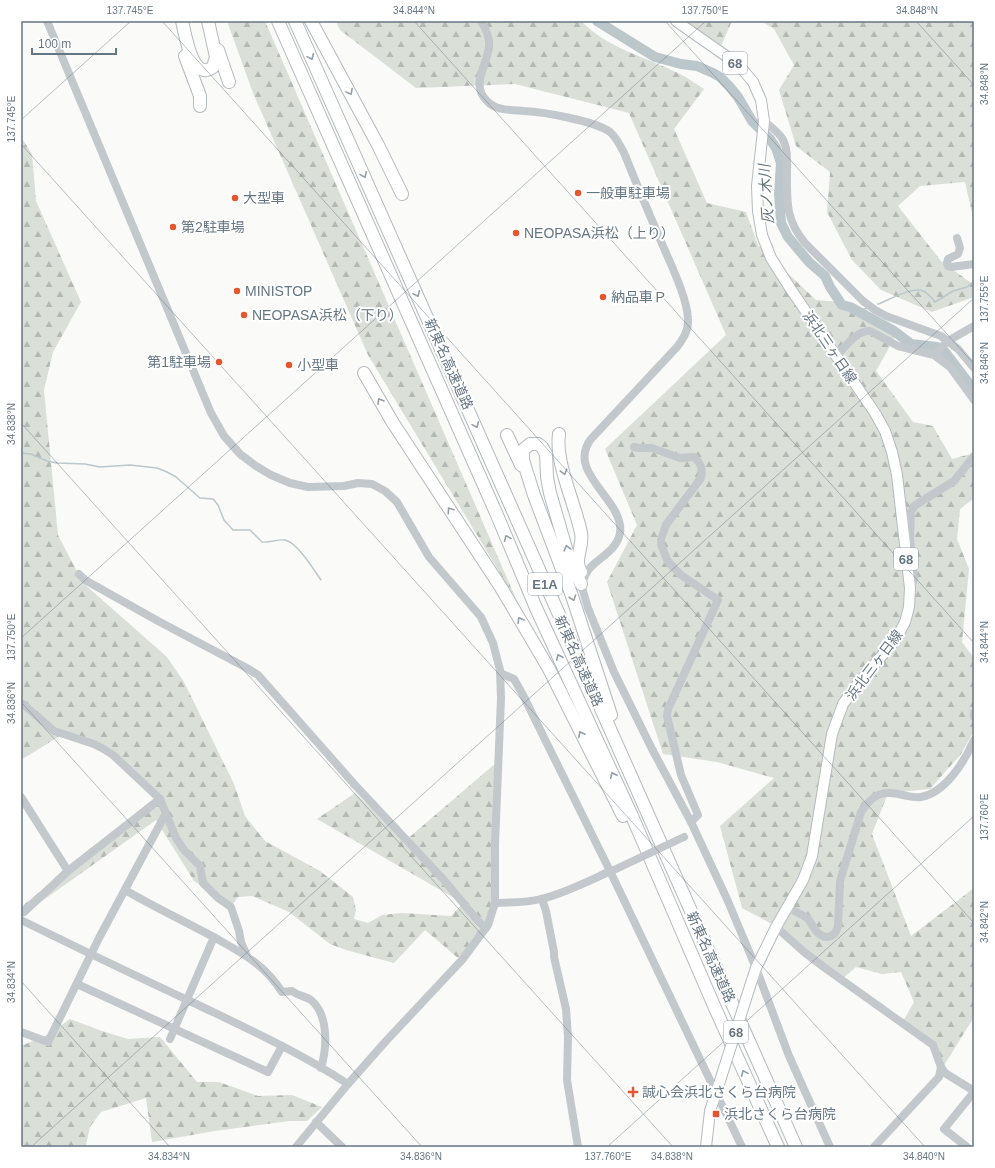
<svg xmlns="http://www.w3.org/2000/svg" width="995" height="1168" font-family="Arial,'Noto Sans JP',sans-serif">
	<style>
		.forest { fill: url(#forest-firs) }
		.lines { fill: none; stroke-linecap: round; stroke-linejoin: round }
		.stream { stroke: #bbc7cb; stroke-width: 1.5 }
		.river { stroke: #bbc7cb; stroke-width: 10 }
		.major-casing { stroke: #b5babe; stroke-width: 12 }
		.highway-casing { stroke: #b4b9bd; stroke-width: 14 }
		.minor { stroke: #c3c8cc; stroke-width: 8 }
		.major { stroke: #fff; stroke-width: 10 }
		.highway { stroke: #fff; stroke-width: 12 }
		.major-bridge-casing { stroke: #b5babe; stroke-width: 12; stroke-linecap: butt }
		.minor-bridge { stroke: #c3c8cc; stroke-width: 8 }
		.major-bridge { stroke: #fff; stroke-width: 10 }
		.oneway { stroke: #939fa8 }
		.ticks { fill: none; stroke: #657683; stroke-width: 1; stroke-opacity: 0.45 }
		.poi-dot { fill: #e4572e; stroke: #fff; stroke-width: 1.5 }
		.labels { text-anchor: middle; dominant-baseline: central; stroke-width: 4; stroke-linejoin: round; paint-order: stroke }
		.shield { fill: #fff; stroke: #939fa8; stroke-width: 1 }
		.shield-label { font-size: 13px; font-weight: bold; fill: #657683 }
		.poi-label { font-size: 14px; fill: #657683; stroke: #fff; text-anchor: start }
		.street-label { font-size: 14px; fill: #657683; stroke: #fff }
		.water-label { font-size: 15px; font-style: italic; fill: #60757c; stroke: #fff }
		.neatline { fill: none; stroke: #657683; stroke-width: 1.5 }
		.ticks-label { font-size: 10px; text-anchor: middle; fill: #657683 }
	</style>
	<defs>
		<pattern id="forest-firs" width="22" height="20" patternUnits="userSpaceOnUse"><rect width="22" height="20" fill="#dadfd7"/><path d="M5 1l3.5 6h-7zM16 11l3.5 6h-7z" fill="#b4b9b4"/></pattern>
	</defs>
	<rect width="100%" height="100%" fill="#fafaf8"/>
	<g class="forest">
		<polygon points="227,21 265,21 517,601 368,355 253,93"/>
		<path d="M 336,21 L 581,21 C 608,49 647,57 680,74 C 688,78 696,84 704,89 L 674,129 L 707,203 L 746,212 L 758,245 L 816,300 L 840,302 L 895,337 L 876,371 L 913,422 L 933,426 L 952,459 L 974,453 L 974,498 L 960,509 L 957,539 L 969,569 L 962,642 L 974,658 L 974,731 L 961,754 L 930,789 L 888,793 L 872,834 L 911,936 L 974,888 L 974,1017 L 943,1067 L 933,1045 L 902,1023 L 914,1002 L 901,972 L 882,974 L 856,967 L 841,980 L 774,925 L 742,908 L 720,826 L 774,778 L 717,762 L 663,754 L 607,582 L 637,525 L 605,449 L 726,335 L 629,113 L 515,84 L 416,88 L 340,30 Z"/>
		<polygon points="685,21 732,21 721,46"/>
		<polygon points="761,21 974,21 974,222 965,182 920,186 898,206 941,261 974,285 974,297 932,312 881,290 852,260 827,212 830,172 796,146 779,90 794,65 774,29"/>
		<polygon points="21,137 32,154 36,201 81,302 53,352 44,390 58,535 83,583 167,657 184,682 234,784 245,816 265,841 320,871 353,897 356,910 354,919 368,923 382,915 402,913 451,916 463,903 317,819 355,793 406,840 496,763 495,901 483,931 458,958 425,930 394,963 346,950 330,944 289,912 252,896 238,897 231,907 194,881 156,820 21,916 21,907 157,796 118,760 63,734 21,760"/>
		<polygon points="70,1019 102,1031 128,1039 160,1037 197,1082 219,1082 258,1096 292,1095 322,1107 307,1121 289,1121 215,1131 152,1142 146,1098 101,1112 90,1127 86,1145 86,1147 21,1147 21,1046 49,1034"/>
	</g>
	<g class="lines">
		<g class="stream">
			<path d="M 878,304 C 889,300 913,286 923,291 C 928,293 932,298 935,302 L 953,291 L 967,287 L 974,281"/>
			<polyline points="858,311 868,308"/>
			<path d="M 21,453 L 31,454 L 47,461 L 57,463 L 85,464 L 100,467 L 130,465 L 157,468 L 167,472 L 176,477 L 200,498 L 213,499 L 218,505 L 224,520 L 233,530 L 250,530 L 262,542 C 270,543 277,539 285,540 C 297,542 314,570 321,580"/>
		</g>
		<polyline class="river" points="597,21 655,57 681,64 697,66 713,73 720,77 729,86 738,97 752,121 770,139 776,148 781,163 779,194 781,223 788,237 809,262 825,276 830,287 842,305 850,307 894,331 911,344 937,347 945,352 974,390"/>
		<defs>
			<g id="major">
				<polyline points="676,21 726,56 743,70 753,82 761,100 764,121 757,186 758,211 762,235 771,258 790,288 875,413 885,431 892,452 897,475 910,588 909,607 905,622 896,639 856,686 843,704 832,734 812,856 803,880 776,927 756,968 752,980"/>
				<polyline points="706,1147 710,1111 719,1084"/>
			</g>
			<g id="highway">
				<path d="M 182,21 C 185,33 192,83 213,67 L 216,57 L 208,21"/>
				<polyline points="278,21 497,515 536,608 632,816 715,1008 778,1147"/>
				<polyline points="295,21 796,1147"/>
				<polyline points="311,21 378,145 402,194"/>
				<polyline points="218,50 229,82"/>
				<polyline points="185,56 200,96 200,106"/>
				<polyline points="364,373 393,423 500,586 525,628 549,669 623,816"/>
				<path d="M 559,434 C 555,463 575,503 581,533 C 584,546 573,560 581,572"/>
				<polyline points="507,435 521,465"/>
				<polyline points="581,584 570,562 550,493 547,477 546,454 542,447 538,444 530,444 523,450 523,460 534,495 572,596 611,715"/>
			</g>
		</defs>
		<use href="#major" class="major-casing"/>
		<use href="#highway" class="highway-casing"/>
		<g class="minor">
			<polyline points="47,21 211,413 224,436 240,454 256,466 271,475 290,483 308,487 344,486 358,483 372,484 385,491 397,502 429,557 481,617 493,643 500,670 501,698 495,844 495,903 488,925 462,960 386,1041 348,1084 296,1147"/>
			<path d="M 481,21 C 486,29 490,38 489,47 C 487,66 470,84 487,101 C 496,111 512,110 524,111 C 544,112 595,121 610,132 C 617,138 621,147 625,155 C 636,183 648,211 660,239 C 669,261 687,296 688,319 C 689,330 683,339 677,347 L 591,439 C 565,473 625,500 620,533 C 617,550 600,557 590,568 C 586,572 584,579 581,584 L 588,608 L 614,672 L 652,749 L 691,822 L 727,899 L 756,968 L 789,1056 L 830,1147"/>
			<path d="M 764,121 C 770,126 777,131 782,138 C 788,148 787,159 787,171 C 787,201 785,219 805,243 L 863,301 L 875,310 L 886,316 L 941,336 L 958,349 L 974,368"/>
			<polyline points="957,238 960,248 958,254 948,259 947,263 948,266 951,267 974,264"/>
			<polyline points="934,355 948,341 974,326"/>
			<path d="M 836,356 C 845,347 857,330 870,331 L 898,346 L 934,355 L 950,367 L 974,400"/>
			<path d="M 634,447 L 639,448 L 652,448 L 680,458 L 694,457 C 701,464 703,468 701,478 L 666,525 L 661,539 L 661,544 L 667,560 L 674,568 L 681,575 L 718,600 L 668,709 L 667,716 L 681,775 L 698,815 L 691,822"/>
			<polyline points="79,574 85,580 158,621 245,667 258,675 355,785 443,879 478,921 486,928"/>
			<polyline points="910,588 914,580 910,538 911,512 914,506 954,481 974,456"/>
			<polyline points="500,673 514,679 523,695 610,871 742,1147"/>
			<polyline points="21,705 23,704 54,731 94,744 102,748 113,755 160,799 176,838 184,850 200,866 203,883 218,898 231,907 239,931 241,942 247,956"/>
			<polyline points="974,713 974,717"/>
			<polyline points="21,797 68,871"/>
			<path d="M 125,890 C 156,908 188,923 219,940 C 245,955 265,965 282,992 L 292,991 C 298,996 306,996 311,1000 C 329,1015 327,1048 321,1068"/>
			<polyline points="542,899 546,911 554,952 554,957 566,1009 568,1037 567,1080 578,1147"/>
			<path d="M 495,903 C 510,902 526,903 541,899 C 566,893 590,880 613,870"/>
			<path d="M 788,907 C 794,911 801,914 807,918 C 812,922 813,929 818,933 C 827,941 836,936 838,926 L 840,881 L 861,812 C 873,794 882,790 903,795 C 908,796 915,798 921,797 C 945,793 965,761 974,740"/>
			<polyline points="21,913 24,912 68,871 160,799"/>
			<path d="M 21,920 C 78,948 136,976 194,1003 C 246,1028 299,1052 348,1084"/>
			<polyline points="776,927 804,952 825,968 933,1045 941,1067 939,1077 874,1147"/>
			<polyline points="77,984 268,1072 282,1046"/>
			<polyline points="21,1032 48,1042 99,938 166,813"/>
			<polyline points="170,1039 214,937"/>
			<polyline points="941,1067 945,1073 974,1091"/>
			<polyline points="316,1122 342,1147"/>
			<polyline points="967,1147 944,1129 974,1092"/>
		</g>
		<use href="#major" class="major"/>
		<use href="#highway" class="highway"/>
		<defs>
			<polyline id="major-bridge" points="719,1084 752,980"/>
		</defs>
		<use href="#major-bridge" class="major-bridge-casing"/>
		<polyline class="minor-bridge" points="616,869 684,837"/>
		<use href="#major-bridge" class="major-bridge"/>
	</g>
	<defs><path id="oneway-chevron" d="M-2-3.5L2.5 0L-2 3.5" fill="none" stroke-width="1.6" stroke-linecap="round" stroke-linejoin="round"/></defs>
	<g class="oneway">
		<use href="#oneway-chevron" transform="translate(311 57) rotate(66)"/>
		<use href="#oneway-chevron" transform="translate(350 92) rotate(62)"/>
		<use href="#oneway-chevron" transform="translate(364 175) rotate(66)"/>
		<use href="#oneway-chevron" transform="translate(417 294) rotate(66)"/>
		<use href="#oneway-chevron" transform="translate(380 401) rotate(-120)"/>
		<use href="#oneway-chevron" transform="translate(476 425) rotate(66)"/>
		<use href="#oneway-chevron" transform="translate(564 472) rotate(75)"/>
		<use href="#oneway-chevron" transform="translate(450 510) rotate(-124)"/>
		<use href="#oneway-chevron" transform="translate(507 538) rotate(-113)"/>
		<use href="#oneway-chevron" transform="translate(567 548) rotate(-105)"/>
		<use href="#oneway-chevron" transform="translate(573 598) rotate(71)"/>
		<use href="#oneway-chevron" transform="translate(520 620) rotate(-121)"/>
		<use href="#oneway-chevron" transform="translate(559 657) rotate(-115)"/>
		<use href="#oneway-chevron" transform="translate(581 734) rotate(-117)"/>
		<use href="#oneway-chevron" transform="translate(613 775) rotate(-115)"/>
		<use href="#oneway-chevron" transform="translate(744 1073) rotate(-114)"/>
	</g>
	<path class="ticks" d="M 162,21 L 974,923M 414,21 L 974,643M 665,21 L 974,364M 916,21 L 974,85M 21,120 L 131,21M 21,144 L 925,1147M 21,423 L 673,1147M 21,638 L 706,21M 21,702 L 422,1147M 21,981 L 170,1147M 31,1147 L 974,298M 607,1147 L 974,816"/>
	<g class="poi-dot">
		<circle cx="578" cy="193" r="4"/>
		<circle cx="235" cy="198" r="4"/>
		<circle cx="173" cy="227" r="4"/>
		<circle cx="516" cy="233" r="4"/>
		<circle cx="237" cy="291" r="4"/>
		<circle cx="603" cy="297" r="4"/>
		<circle cx="244" cy="315" r="4"/>
		<circle cx="219" cy="362" r="4"/>
		<circle cx="289" cy="365" r="4"/>
		<path d="M631 1086h4v4h4v4h-4v4h-4v-4h-4v-4h4z"/>
		<rect x="712" y="1110" width="8" height="8" rx="2"/>
	</g>
	<g class="labels">
		<g class="shield">
			<rect x="723" y="52" width="24" height="22" rx="3"/>
			<rect x="894" y="548" width="24" height="22" rx="3"/>
			<rect x="528" y="573" width="34" height="22" rx="3"/>
			<rect x="724" y="1021" width="24" height="22" rx="3"/>
		</g>
		<g class="shield-label">
			<text x="735" y="63">68</text>
			<text x="906" y="559">68</text>
			<text x="545" y="584">E1A</text>
			<text x="736" y="1032">68</text>
		</g>
		<g class="poi-label">
			<text x="586" y="193">一般車駐車場</text>
			<text x="243" y="198">大型車</text>
			<text x="181" y="227">第2駐車場</text>
			<text x="524" y="233">NEOPASA浜松（上り）</text>
			<text x="245" y="291">MINISTOP</text>
			<text x="611" y="297">納品車Ｐ</text>
			<text x="252" y="315">NEOPASA浜松（下り）</text>
			<text x="211" y="362" text-anchor="end">第1駐車場</text>
			<text x="297" y="365">小型車</text>
			<text x="642" y="1092">誠心会浜北さくら台病院</text>
			<text x="724" y="1114">浜北さくら台病院</text>
		</g>
		<g class="street-label">
			<text transform="translate(830 347) rotate(56)">浜北三ヶ日線</text>
			<text transform="translate(449 364) rotate(66)">新東名高速道路</text>
			<text transform="translate(579 661) rotate(66)">新東名高速道路</text>
			<text transform="translate(874 665) rotate(-53)">浜北三ヶ日線</text>
			<text transform="translate(711 957) rotate(66)">新東名高速道路</text>
		</g>
		<g class="water-label">
			<text transform="translate(766 194) rotate(-94)">灰ノ木川</text>
		</g>
	</g>
	<rect width="995" height="1168" fill="none" stroke="#ffffff" stroke-width="44"/>
	<path d="M32 48v6h84v-6" fill="none" stroke="#657683" stroke-width="2"/>
	<text x="38" y="48" font-size="12" fill="#657683" stroke="#ffffff" stroke-width="3" paint-order="stroke">100 m</text>
	<rect x="22" y="22" width="951" height="1124" class="neatline"/>
	<g class="ticks-label">
		<text x="130" y="14">137.745°E</text>
		<text x="414" y="14">34.844°N</text>
		<text x="705" y="14">137.750°E</text>
		<text x="917" y="14">34.848°N</text>
		<text transform="translate(984 84) rotate(-90)" y="4">34.848°N</text>
		<text transform="translate(11 119) rotate(-90)" y="4">137.745°E</text>
		<text transform="translate(984 299) rotate(-90)" y="4">137.755°E</text>
		<text transform="translate(984 363) rotate(-90)" y="4">34.846°N</text>
		<text transform="translate(11 424) rotate(-90)" y="4">34.838°N</text>
		<text transform="translate(11 637) rotate(-90)" y="4">137.750°E</text>
		<text transform="translate(984 642) rotate(-90)" y="4">34.844°N</text>
		<text transform="translate(11 703) rotate(-90)" y="4">34.836°N</text>
		<text transform="translate(984 817) rotate(-90)" y="4">137.760°E</text>
		<text transform="translate(984 922) rotate(-90)" y="4">34.842°N</text>
		<text transform="translate(11 982) rotate(-90)" y="4">34.834°N</text>
		<text x="169" y="1160">34.834°N</text>
		<text x="421" y="1160">34.836°N</text>
		<text x="608" y="1160">137.760°E</text>
		<text x="672" y="1160">34.838°N</text>
		<text x="924" y="1160">34.840°N</text>
	</g>
</svg>
